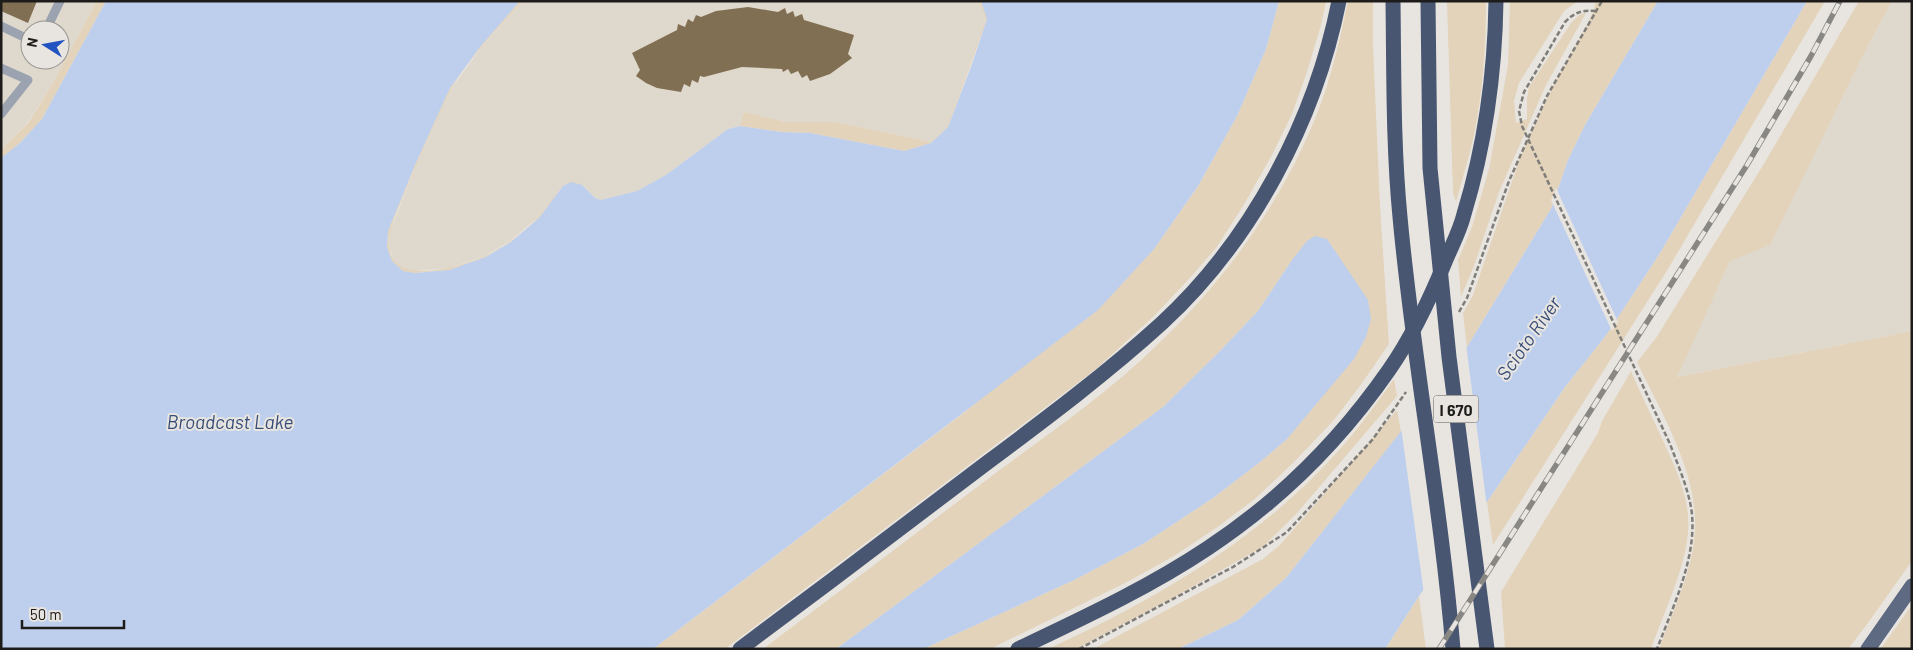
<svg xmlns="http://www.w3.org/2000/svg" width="1913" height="650" font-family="Barlow,sans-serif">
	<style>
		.built { fill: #dfd8cc; fill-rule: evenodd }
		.green { fill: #e3d3ba }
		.water { fill: #becfee }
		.pier { fill: #e8e5e0 }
		.building { fill: #806f52 }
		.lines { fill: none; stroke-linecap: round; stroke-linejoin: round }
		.path { stroke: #7f7d79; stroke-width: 2.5; stroke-dasharray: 5 2.5; stroke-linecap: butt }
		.service { stroke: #9ba2b0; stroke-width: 9 }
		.primary { stroke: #5e6a82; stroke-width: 15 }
		.motorway { stroke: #485671; stroke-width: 15 }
		.rail-casing { stroke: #898783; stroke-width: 5.5 }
		.rail { stroke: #e8e5e0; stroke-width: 4; stroke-dasharray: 11; stroke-linecap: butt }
		.labels { text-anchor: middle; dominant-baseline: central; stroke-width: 4; stroke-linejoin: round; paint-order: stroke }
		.shield { fill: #e8e5e0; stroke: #5a5855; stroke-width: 1 }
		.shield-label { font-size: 16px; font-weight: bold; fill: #1d1c1a }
		.water-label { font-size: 19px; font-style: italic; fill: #364c77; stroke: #e8e5e0 }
	</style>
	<rect width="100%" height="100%" fill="#e8e5e0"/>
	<g class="built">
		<path d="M 1,1 L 97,1 L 52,85 L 27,123 L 1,150 ZM 30,30 L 60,30 L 60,60 L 30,60 Z"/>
		<polygon points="523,1 979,1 986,19 947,127 931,142 835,122 786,122 744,112 740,126 728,129 666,175 637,191 601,200 595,198 582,185 563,186 537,218 510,241 485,256 449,268 415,271 404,270 394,261 389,247 390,232 416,166 451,89 481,48"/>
		<polygon points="1892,1 1912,1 1912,331 1676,377 1730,261 1770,244 1863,55"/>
	</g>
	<g class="green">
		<polygon points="97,1 106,1 42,119 20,143 1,158 1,150 28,123 52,85"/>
		<path d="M 520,1 L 523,1 C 498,29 470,57 451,89 C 446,99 442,110 437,120 C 427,141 418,161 409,182 C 403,200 387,229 389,247 C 394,288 459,266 483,257 C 502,249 525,232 538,217 C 549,205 557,189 571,181 L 582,185 L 571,182 L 563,186 L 539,218 L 511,242 L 486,257 L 449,270 L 415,273 L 403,271 L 392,261 L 387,248 L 388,231 L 415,165 L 450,88 L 480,47 Z"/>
		<polygon points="979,1 984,5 987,19 948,127 931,143 904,151 810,133 782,132 740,126 744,112 786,122 835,122 931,142 947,127 986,19"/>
		<polygon points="1279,1 1326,1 1321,25 1307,72 1292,114 1273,153 1245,203 1216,248 1188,280 1154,316 1096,369 725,649 653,649 965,412 1154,249 1198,186 1237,116 1266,49"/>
		<path d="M 1348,1 L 1373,1 L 1373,45 L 1380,206 L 1389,344 L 1360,386 L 1333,421 L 1293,463 L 1256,498 L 1219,526 L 1174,556 L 1127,582 L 990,649 L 923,649 L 1072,581 L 1143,544 L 1213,498 L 1260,462 L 1287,439 L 1340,260 L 1327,239 L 1292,260 L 1258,311 L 1220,351 L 1163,407 L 836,649 L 763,649 C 840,591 916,533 993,475 C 1048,434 1107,394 1156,346 C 1231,275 1293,187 1326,89 C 1335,60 1342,31 1348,1 Z"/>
		<path d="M 1447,1 L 1486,1 C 1486,46 1483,91 1474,135 C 1469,157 1462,180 1456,202 L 1453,193 Z"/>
		<polygon points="1510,1 1578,1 1564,11 1519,83 1514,101 1516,123 1527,119 1527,98 1529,87 1571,23 1579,15 1586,13 1546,85 1499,192 1474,266 1461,297 1458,260 1472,227 1489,169 1508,65"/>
		<polygon points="1596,1 1658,1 1585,125 1568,160 1551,209 1467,347 1463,313 1473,295 1522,152 1554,84 1584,31 1593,12"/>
		<polygon points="1807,1 1825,1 1668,269 1493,545 1487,502 1565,387 1607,334 1660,253"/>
		<path d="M 1859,1 L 1892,1 L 1863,55 L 1770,245 L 1730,261 L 1677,377 L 1912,331 L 1912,561 L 1865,627 L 1848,649 L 1659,649 C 1671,616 1687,583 1693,548 C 1705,483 1664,419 1637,362 L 1656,338 L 1765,162 Z"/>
		<path d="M 1631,371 C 1640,392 1650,413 1660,434 C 1674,465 1691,497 1688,532 C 1685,570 1664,612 1651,649 L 1505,649 L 1501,592 L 1598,433 L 1602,421 Z"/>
		<path d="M 1394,379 L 1397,396 L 1298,512 L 1264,546 L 1169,600 L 1076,649 L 1048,649 C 1151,602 1253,543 1330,460 C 1354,435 1374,407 1394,379 Z"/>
		<polygon points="1397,410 1401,432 1286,578 1238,620 1178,649 1093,649 1263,559 1280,545"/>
		<polygon points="1419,596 1426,649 1385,649"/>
		<polygon points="1912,605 1912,649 1880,649 1884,644"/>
	</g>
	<g class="water">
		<polygon points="106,1 520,1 480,47 450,88 415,165 388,231 387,247 392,261 403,271 415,273 449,270 486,257 511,242 539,218 563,186 571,182 582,185 595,198 601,200 637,191 666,175 728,129 740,126 782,132 810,133 904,151 931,143 948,127 972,64 987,19 981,1 1279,1 1266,49 1237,116 1198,186 1154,249 1098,310 653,649 1,649 1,158 20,143 42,119"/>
		<polygon points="1658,1 1807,1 1660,253 1607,334 1565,387 1487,502 1419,596 1385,649 1178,649 1238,620 1286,578 1467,347 1551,209 1568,160 1585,125"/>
		<polygon points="1315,236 1327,239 1368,300 1371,319 1366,337 1354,359 1287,439 1260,462 1213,498 1143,544 1072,581 923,649 836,649 1163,407 1220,351 1258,311 1292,260 1307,241"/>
	</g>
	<g class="pier">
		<polygon points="1556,188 1618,322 1612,331 1551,200"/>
		<polygon points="1466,344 1487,507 1424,594 1401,427"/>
	</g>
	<g class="building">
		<polygon points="1,1 37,1 28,23 1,11"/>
		<polygon points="748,7 778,12 785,8 787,14 793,11 795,17 802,14 804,20 854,35 848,54 852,58 830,74 810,81 807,75 802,78 798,71 791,74 788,69 783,72 782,69 742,67 704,77 700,76 698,83 692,80 690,87 684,84 681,92 657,88 646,83 636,76 640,70 632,53 677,30 678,24 685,27 688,19 693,22 696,15 701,17 716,11"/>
	</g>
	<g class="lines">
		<g class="path">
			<path d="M 1596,11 C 1582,10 1575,12 1565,22 L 1524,92 L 1519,111 L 1522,126 L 1670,444 C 1678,465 1687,486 1691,507 C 1699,554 1673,606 1657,649"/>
			<polyline points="1459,312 1467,298 1509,181 1547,96 1602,1"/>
			<polyline points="1079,649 1233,567 1287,532 1373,439 1406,392"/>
		</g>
		<g class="service">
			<polyline points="1,26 30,40"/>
			<polyline points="46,30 60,1"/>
			<polyline points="1,68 28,80 1,114"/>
		</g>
		<polyline class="primary" points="1868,649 1912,586"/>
		<g class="motorway">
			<path d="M 1393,1 C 1394,73 1393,145 1400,217 C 1413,361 1441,504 1453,649"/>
			<polyline points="1428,1 1430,168 1449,357 1487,649"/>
			<path d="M 740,649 C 823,587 905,525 988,462 C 1047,418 1107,373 1162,323 C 1252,240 1315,121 1339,1"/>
			<path d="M 1018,649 C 1083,618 1148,588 1208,548 C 1279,501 1341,439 1389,370 C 1412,337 1430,299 1445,262 C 1451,247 1460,231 1464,214 C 1485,145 1495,74 1496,1"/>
		</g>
		<defs>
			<polyline id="rail" points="1439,649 1747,165 1811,56 1840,1"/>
		</defs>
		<use href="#rail" class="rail-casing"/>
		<use href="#rail" class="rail"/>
	</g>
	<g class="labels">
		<rect class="shield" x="1433.5" y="395.5" width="45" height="27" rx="4"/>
		<g class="shield-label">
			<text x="1456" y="409">I 670</text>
		</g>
		<g class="water-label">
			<text transform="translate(1528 338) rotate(-55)">Scioto River</text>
			<text x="230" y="421">Broadcast Lake</text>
		</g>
	</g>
	<rect width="1913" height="650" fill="none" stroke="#1d1c1a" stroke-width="5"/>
	<g transform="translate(45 45) rotate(281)"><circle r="24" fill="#e8e5e0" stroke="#979591"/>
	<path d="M0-4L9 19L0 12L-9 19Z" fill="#2254c1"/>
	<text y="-8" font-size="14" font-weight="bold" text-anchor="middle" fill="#1d1c1a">N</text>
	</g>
	<path d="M22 620v8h102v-8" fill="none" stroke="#1d1c1a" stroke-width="2.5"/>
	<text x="30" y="620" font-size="15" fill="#1d1c1a" stroke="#e8e5e0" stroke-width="4" paint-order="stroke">50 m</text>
</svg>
